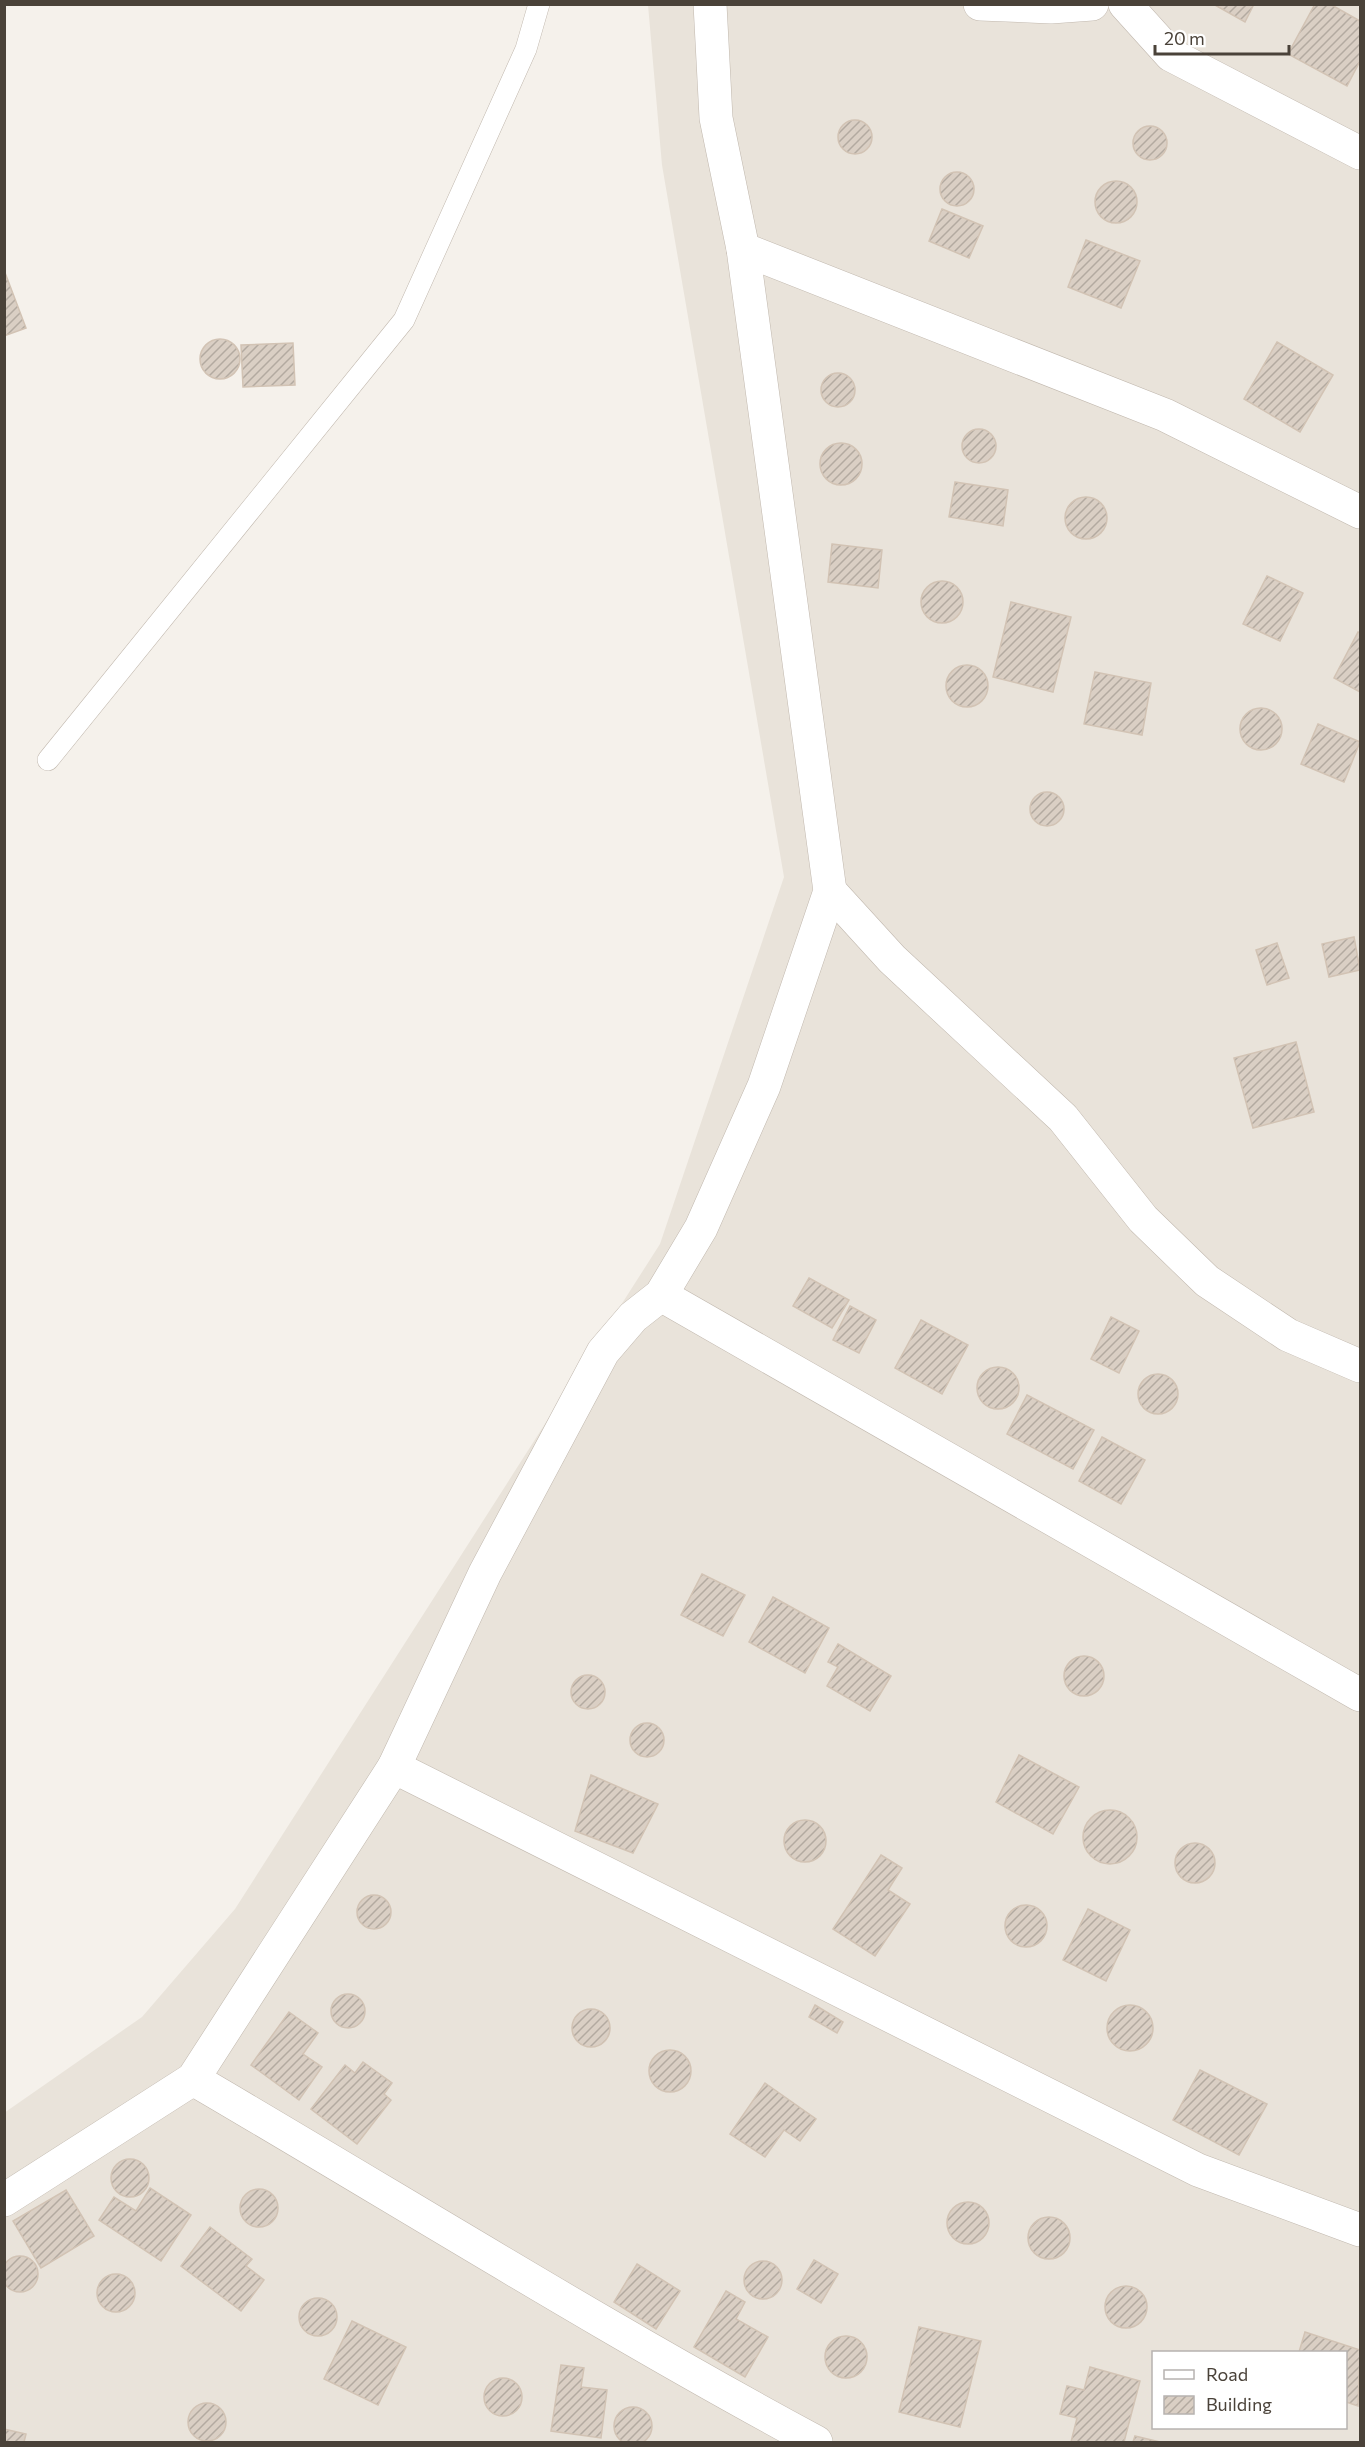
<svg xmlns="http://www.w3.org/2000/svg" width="1365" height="2447" font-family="Commissioner,sans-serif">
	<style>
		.residential { fill: #e9e3da; fill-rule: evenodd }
		.building { fill: url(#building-hatch); stroke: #d2c3b4; stroke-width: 1.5 }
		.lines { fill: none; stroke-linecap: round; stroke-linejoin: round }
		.lane-casing { stroke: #c1b8ae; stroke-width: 22 }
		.street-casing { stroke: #c1b8ae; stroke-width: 34 }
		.lane { stroke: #fff; stroke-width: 21 }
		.street { stroke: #fff; stroke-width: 33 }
	</style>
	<defs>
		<pattern id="building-hatch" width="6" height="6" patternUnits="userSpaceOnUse" patternTransform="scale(1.5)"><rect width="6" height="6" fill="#dacfc4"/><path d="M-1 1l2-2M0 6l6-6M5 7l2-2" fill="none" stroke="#b3aaa0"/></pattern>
	</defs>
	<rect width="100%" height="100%" fill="#f5f1eb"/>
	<path class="residential" d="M 648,5 L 1360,5 L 1360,2442 L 5,2442 L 4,2113 L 142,2017 L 235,1909 L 660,1244 L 784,877 L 662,165 ZM 1154,2352 L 1346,2352 L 1346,2428 L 1154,2428 Z"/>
	<g class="building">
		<polygon points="1213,4 1254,4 1245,22"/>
		<polygon points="1315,4 1330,4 1360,21 1360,61 1347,86 1288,54"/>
		<circle cx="855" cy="137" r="17"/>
		<circle cx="1150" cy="143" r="17"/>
		<circle cx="957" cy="189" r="17"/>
		<circle cx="1116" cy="202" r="21"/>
		<polygon points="942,209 983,226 969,258 929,241"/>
		<polygon points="1086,240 1140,261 1121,308 1068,287"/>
		<polygon points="4,270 26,328 4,336"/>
		<circle cx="220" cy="359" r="20"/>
		<polygon points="1277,342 1333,375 1300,432 1244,399"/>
		<polygon points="293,343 295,385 243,387 241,345"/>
		<circle cx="838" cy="390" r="17"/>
		<circle cx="979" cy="446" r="17"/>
		<circle cx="841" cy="464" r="21"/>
		<polygon points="955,482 1008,490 1003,526 949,517"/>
		<circle cx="1086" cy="518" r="21"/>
		<polygon points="832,544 882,550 878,588 828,582"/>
		<polygon points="1267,576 1303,593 1280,641 1243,624"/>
		<circle cx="942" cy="602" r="21"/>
		<polygon points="1011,602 1071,617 1053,692 993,677"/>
		<polygon points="1358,632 1360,633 1360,692 1334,678"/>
		<circle cx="967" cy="686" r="21"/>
		<polygon points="1095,672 1151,683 1142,735 1084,724"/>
		<circle cx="1261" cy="729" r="21"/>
		<polygon points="1318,724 1360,742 1344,782 1301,764"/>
		<circle cx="1047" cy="809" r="17"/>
		<polygon points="1354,937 1360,970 1329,977 1322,944"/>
		<polygon points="1277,943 1289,978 1267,985 1256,950"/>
		<polygon points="1296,1042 1314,1112 1253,1128 1234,1058"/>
		<polygon points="809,1278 849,1300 832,1328 793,1306"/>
		<polygon points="850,1306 876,1320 859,1353 833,1340"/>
		<polygon points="1111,1317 1139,1331 1119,1373 1091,1359"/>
		<polygon points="921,1320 968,1345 942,1394 895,1368"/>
		<circle cx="998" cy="1388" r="21"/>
		<circle cx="1158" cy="1394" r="20"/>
		<polygon points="1027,1395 1094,1430 1073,1469 1007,1434"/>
		<polygon points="1102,1437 1145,1460 1121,1504 1079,1481"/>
		<polygon points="702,1574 745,1595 723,1636 681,1615"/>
		<polygon points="773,1597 829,1628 805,1673 749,1642"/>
		<polygon points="838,1644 891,1676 870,1711 827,1686 838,1667 828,1662"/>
		<circle cx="1084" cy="1676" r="20"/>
		<circle cx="588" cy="1692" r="17"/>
		<circle cx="647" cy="1740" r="17"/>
		<polygon points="1019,1755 1079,1787 1053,1834 996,1802"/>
		<polygon points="591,1775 658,1804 633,1853 575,1831"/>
		<circle cx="1110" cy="1837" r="27"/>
		<circle cx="805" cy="1841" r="21"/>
		<circle cx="1195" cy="1863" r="20"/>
		<polygon points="881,1855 902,1868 888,1890 910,1904 875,1956 833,1929"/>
		<circle cx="374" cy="1912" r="17"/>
		<circle cx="1026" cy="1926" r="21"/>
		<polygon points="1088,1909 1130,1930 1106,1981 1063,1960"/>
		<circle cx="348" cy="2011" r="17"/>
		<polygon points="815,2005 843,2022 837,2033 809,2017"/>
		<circle cx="1130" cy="2028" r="23"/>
		<circle cx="591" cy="2028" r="19"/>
		<polygon points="289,2012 318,2033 303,2054 322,2067 299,2100 251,2065"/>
		<circle cx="670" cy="2071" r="21"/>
		<polygon points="363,2062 392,2083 384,2094 391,2100 357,2144 311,2109 345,2065 355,2073"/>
		<polygon points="1200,2070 1267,2104 1239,2155 1173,2120"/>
		<polygon points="765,2083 816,2119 800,2141 784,2130 765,2157 730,2134"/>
		<circle cx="130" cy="2178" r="19"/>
		<polygon points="150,2188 191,2215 161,2261 99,2220 114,2197 136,2211"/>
		<circle cx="259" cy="2208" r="19"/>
		<polygon points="66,2190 94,2236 41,2268 13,2221"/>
		<circle cx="968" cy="2223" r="21"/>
		<circle cx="1049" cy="2238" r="21"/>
		<polygon points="210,2227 252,2259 246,2266 264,2280 241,2311 181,2266"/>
		<circle cx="20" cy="2274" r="18"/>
		<polygon points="814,2260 838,2274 821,2303 797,2289"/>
		<circle cx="763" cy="2280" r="19"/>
		<polygon points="637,2264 680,2291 656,2329 614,2302"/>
		<circle cx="116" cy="2293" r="19"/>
		<circle cx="1126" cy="2307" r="21"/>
		<polygon points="726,2291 745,2302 736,2319 768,2337 745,2377 694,2347"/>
		<circle cx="318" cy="2317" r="19"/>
		<polygon points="352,2321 406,2347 378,2405 324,2379"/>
		<polygon points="919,2327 981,2341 960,2427 899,2412"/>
		<polygon points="1305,2332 1360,2350 1358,2406 1346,2402 1346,2352 1299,2352"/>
		<circle cx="846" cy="2357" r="21"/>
		<polygon points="561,2365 584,2368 581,2387 607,2390 601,2438 551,2431"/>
		<polygon points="1090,2367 1140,2381 1124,2442 1071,2442 1077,2418 1060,2414 1067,2386 1084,2390"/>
		<circle cx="503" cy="2397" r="19"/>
		<circle cx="207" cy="2422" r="19"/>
		<circle cx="633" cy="2426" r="19"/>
		<polygon points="4,2429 26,2434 24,2442 4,2442"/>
		<polygon points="1135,2436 1160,2442 1133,2442"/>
	</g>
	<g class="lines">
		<defs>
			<polyline id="lane" points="48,760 404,320 526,49 539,4"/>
			<g id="street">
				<polyline points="980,4 1051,7 1092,4"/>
				<polyline points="1125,4 1171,55 1360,153"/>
				<polyline points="743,249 1165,415 1360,512"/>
				<polyline points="830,891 892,959 1063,1118 1143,1219 1207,1281 1288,1335 1360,1366"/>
				<polyline points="661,1295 1360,1695"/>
				<polyline points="394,1767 1198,2170 1360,2230"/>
				<path d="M 193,2079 C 400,2200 604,2328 816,2442"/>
				<polyline points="4,2200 193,2079 394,1767 485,1573 603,1352 633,1317 661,1295 701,1228 764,1086 830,891 743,249 716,118 710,4"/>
			</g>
		</defs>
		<use href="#lane" class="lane-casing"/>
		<use href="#street" class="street-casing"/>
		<use href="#lane" class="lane"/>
		<use href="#street" class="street"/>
	</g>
	<rect width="1365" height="2447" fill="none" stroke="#4a4239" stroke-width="12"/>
	<rect x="1152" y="2351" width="195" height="78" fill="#ffffff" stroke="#b7b3b0" stroke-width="1.5"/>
	<rect x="1164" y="2370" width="30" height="9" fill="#ffffff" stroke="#b7b3b0" stroke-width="1.5"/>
	<text x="1206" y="2381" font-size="18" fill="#4a4239">Road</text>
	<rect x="1164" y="2396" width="30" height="18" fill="url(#building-hatch)" stroke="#b7b3b0" stroke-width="1.5"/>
	<text x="1206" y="2411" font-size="18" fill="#4a4239">Building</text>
	<path d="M1155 45v9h134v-9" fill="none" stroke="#4a4239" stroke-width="3"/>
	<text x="1164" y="45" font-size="18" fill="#4a4239" stroke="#ffffff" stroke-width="4.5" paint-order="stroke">20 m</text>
</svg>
